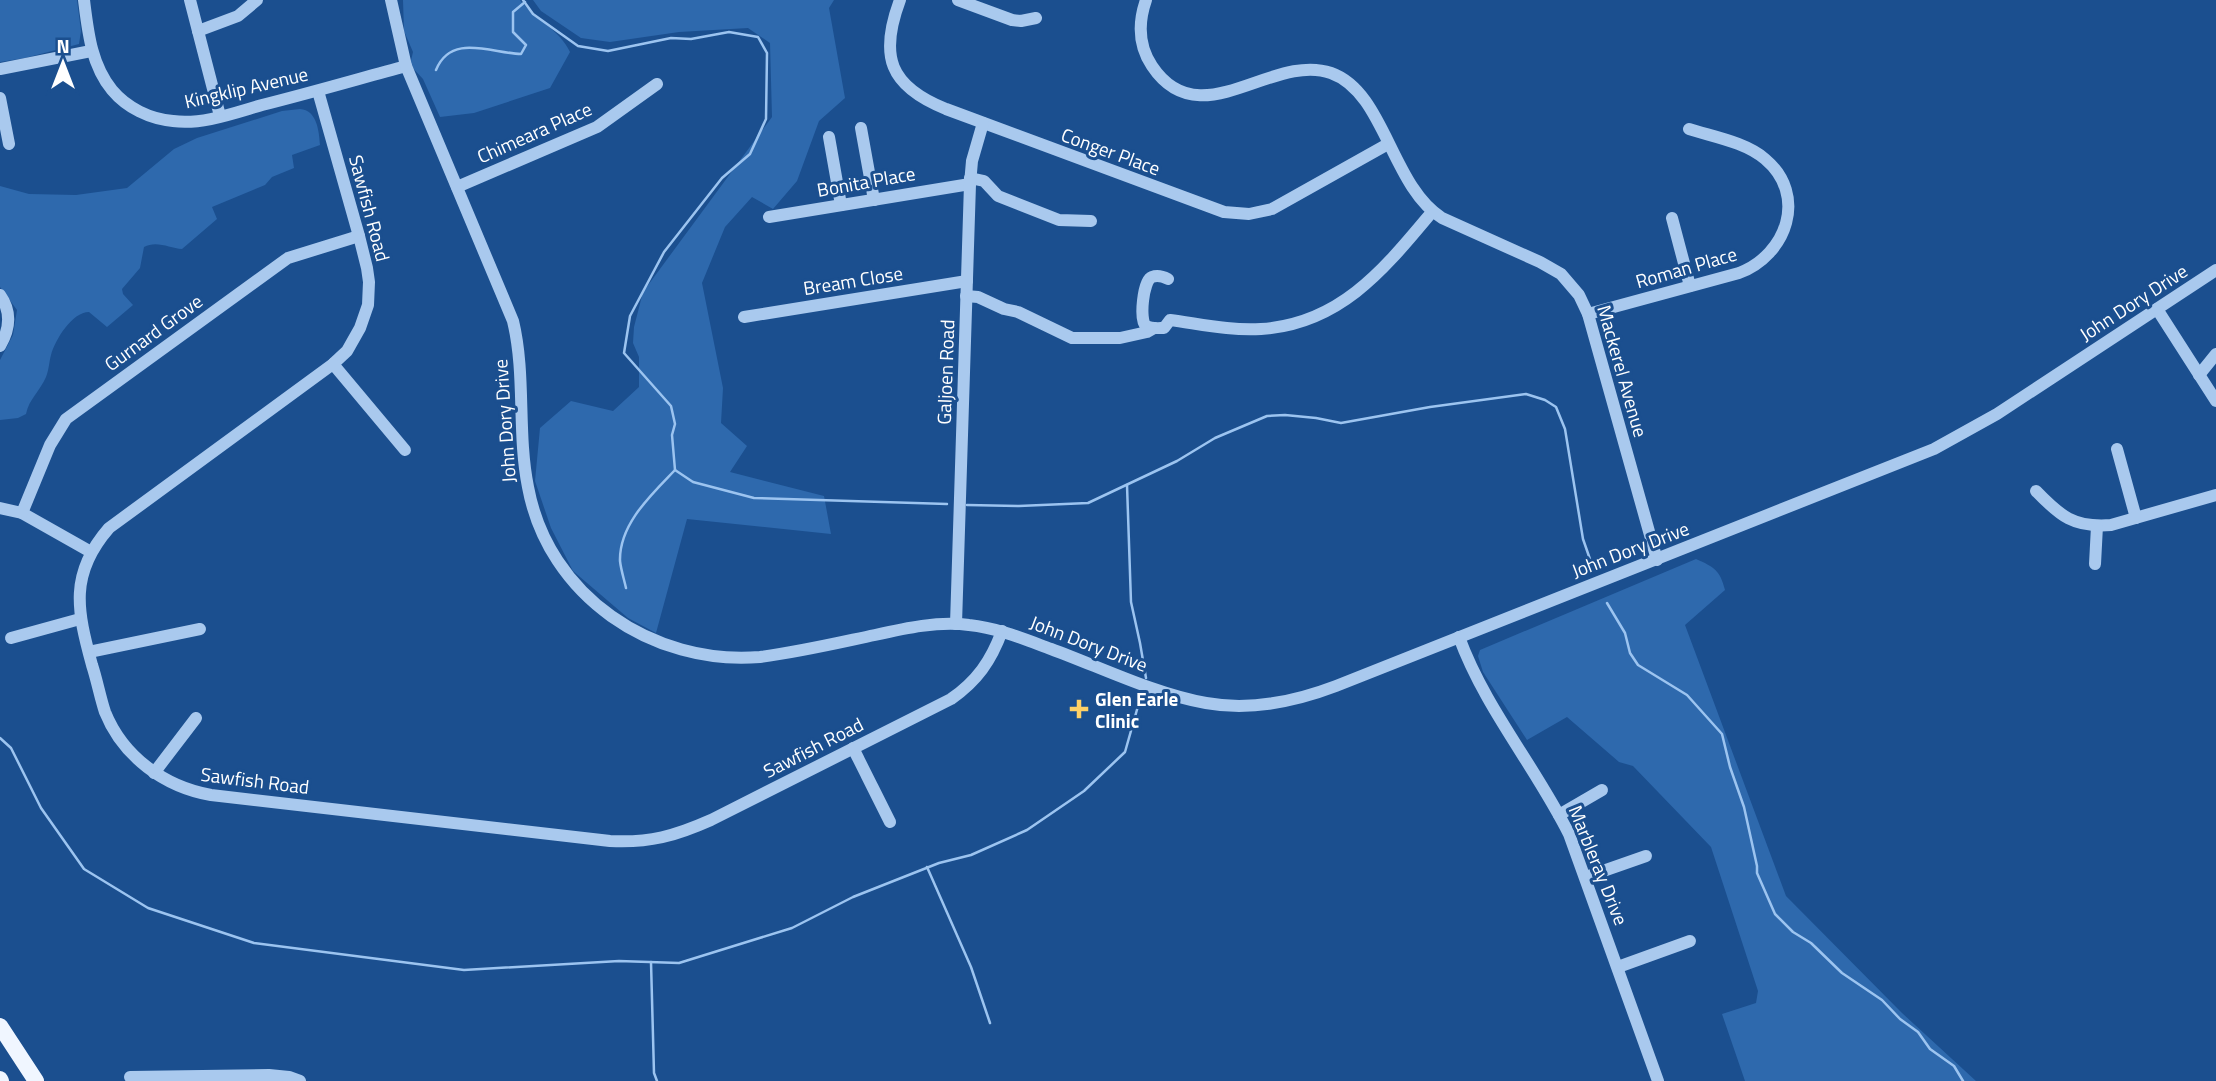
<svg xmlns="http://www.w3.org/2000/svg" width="2216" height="1081" font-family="'Titillium Web',sans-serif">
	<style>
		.green { fill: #2e69ad }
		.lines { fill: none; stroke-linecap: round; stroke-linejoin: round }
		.stream { stroke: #9cc4f0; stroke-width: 2.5 }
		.minor { stroke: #a9c9ee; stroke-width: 12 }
		.major { stroke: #f0f6ff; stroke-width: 16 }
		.poi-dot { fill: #ffd166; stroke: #1b4f8f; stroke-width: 2.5 }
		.labels { text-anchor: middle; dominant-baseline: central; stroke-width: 6; stroke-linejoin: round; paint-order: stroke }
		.street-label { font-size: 19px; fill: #fff; stroke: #1b4f8f }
		.poi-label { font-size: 19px; font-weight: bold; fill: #fff; stroke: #1b4f8f; text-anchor: start }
	</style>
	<rect width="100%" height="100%" fill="#1b4f8f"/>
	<g class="green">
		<polygon points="0,0 77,0 81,31 79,44 25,58 0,62"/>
		<path d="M 403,0 L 520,0 C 535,19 560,30 570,52 L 550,88 L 474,113 L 440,117 L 423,79 L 410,65 L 413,52 L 404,31 Z"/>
		<polygon points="533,0 834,0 829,8 845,98 819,121 797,181 773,209 752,197 725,227 702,283 723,388 721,423 747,446 730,472 824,496 831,534 687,519 656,633 628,618 573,571 551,528 535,481 540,428 571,401 613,411 639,387 639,357 633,343 634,327 643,292 772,117 770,43 748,28 679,32 610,42 581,38 541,11"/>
		<path d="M 300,109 C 317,110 319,131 320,145 L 292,155 L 294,168 L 272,177 L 265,185 L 212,207 L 217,219 L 182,249 C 170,248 156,240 144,247 L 140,268 L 122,289 L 123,294 L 133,305 L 107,327 L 89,312 C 72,312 55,340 51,355 C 49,362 49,370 46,377 C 40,391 29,399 26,414 L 18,418 L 0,420 L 0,360 L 13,335 L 17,310 L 0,287 L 0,186 L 29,194 L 76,195 L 127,188 L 174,149 L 197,138 L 282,111 Z"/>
		<path d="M 1696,559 C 1714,567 1720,570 1725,590 L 1685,625 L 1786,896 L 1902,1013 L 1976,1081 L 1745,1081 L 1722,1014 L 1756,1003 L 1758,991 L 1711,847 L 1633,766 L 1619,762 L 1567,717 L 1527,740 L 1483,672 L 1478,656 L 1480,650 Z"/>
	</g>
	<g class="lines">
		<g class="stream">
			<polyline points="523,0 533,14 578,46 608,51 671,38 691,39 729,32 758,37 767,53 766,119 750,154 722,178 664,252 630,316 624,353 671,406 675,424 672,435 675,470 693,482 754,498 947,504"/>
			<path d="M 436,70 C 451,33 491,53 521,54 L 526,45 L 513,32 L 513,12 L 525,2"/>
			<polyline points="1127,485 1131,602 1140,643 1146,678"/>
			<polyline points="967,505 1019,506 1088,503 1177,461 1215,438 1267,416 1285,415 1316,418 1341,423 1430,407 1526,394 1545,400 1556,407 1565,429 1583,539 1592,565"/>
			<path d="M 626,588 C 624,579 621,570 620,561 C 619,524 652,494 675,470"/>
			<polyline points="1607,603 1625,633 1630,653 1638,665 1687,695 1722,734 1730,767 1744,807 1757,866 1757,873 1775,914 1793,932 1811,943 1842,973 1882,1000 1900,1019 1918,1032 1930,1049 1954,1066 1963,1081"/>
			<polyline points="0,738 11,748 41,808 84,869 148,908 254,943 464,970 619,961 679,963 792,928 853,897 939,863 971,855 1027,830 1084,791 1125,752 1142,692"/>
			<polyline points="927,867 971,967 990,1023"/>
			<polyline points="651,962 654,1073 657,1081"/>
		</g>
		<g class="minor">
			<path d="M 84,0 C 88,32 91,64 112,90 C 127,108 150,119 173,121 C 202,125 234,113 262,105 C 310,93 358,79 406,66"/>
			<polyline points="190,0 220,116"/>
			<path d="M 391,0 L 406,66 L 513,321 C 526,375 517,432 528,487 C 548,596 653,666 760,657 C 799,652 837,643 875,635 C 906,628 938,621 969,625 C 998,628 1024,639 1051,649 C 1100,667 1155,694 1206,703 C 1250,711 1294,702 1336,686 L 1934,449 L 1997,414 L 2216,270"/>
			<path d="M 900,0 C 879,56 889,86 946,109 L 1224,212 L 1249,214 L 1272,209 L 1388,144"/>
			<polyline points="958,0 1012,20 1021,21 1036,18"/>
			<path d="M 1146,0 C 1138,23 1138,45 1152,66 C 1200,138 1272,52 1331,73 C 1385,92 1391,186 1442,218 L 1540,262 L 1561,274 L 1579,295 L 1588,314 L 1657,560"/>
			<polyline points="198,31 238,16 257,0"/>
			<polyline points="0,69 91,51"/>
			<path d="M 318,91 L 359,236 L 367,268 L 369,282 L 368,305 L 360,328 L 347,351 L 333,364 L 109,528 C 69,574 77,610 92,665 C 97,680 100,697 105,712 C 123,757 165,787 211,795 L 610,841 C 650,843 675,836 711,820 L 951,699 C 977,681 991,661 1002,631"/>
			<polyline points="0,98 9,144"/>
			<polyline points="861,128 874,200"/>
			<polyline points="829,137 841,205"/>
			<polyline points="970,178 984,181 998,196 1059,220 1091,221"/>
			<polyline points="457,187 597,127 657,84"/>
			<polyline points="769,217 970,184"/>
			<polyline points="1672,218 1690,286"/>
			<path d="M 1168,279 C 1164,277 1157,275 1152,277 C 1143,280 1139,321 1146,326 C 1151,329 1159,328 1164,328 L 1170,320 C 1200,324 1231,331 1261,329 C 1341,324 1385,268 1432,212"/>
			<path d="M 0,295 C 12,312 10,329 0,346"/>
			<polyline points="966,296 978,297 1004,309 1018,312 1072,338 1120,338 1147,332 1154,328"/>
			<polyline points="2157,309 2216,401"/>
			<path d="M 1588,314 L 1739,273 C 1787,255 1808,195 1765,159 C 1745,142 1714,137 1689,129"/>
			<polyline points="744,317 967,281"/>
			<polyline points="333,364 405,450"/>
			<polyline points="2199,375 2216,354"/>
			<polyline points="2117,449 2136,518"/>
			<path d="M 2036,491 C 2060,516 2074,528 2111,525 L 2216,495"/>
			<polyline points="0,508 22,513 91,552"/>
			<polyline points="22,513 50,445 66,419 288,258 359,236"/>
			<polyline points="2095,564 2097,526"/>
			<polyline points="956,624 970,184 972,161 983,123"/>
			<path d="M 1459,637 C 1485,708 1535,766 1569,834 L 1658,1081"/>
			<polyline points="11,638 80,619"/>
			<polyline points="89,652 200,629"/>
			<polyline points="853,748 890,822"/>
			<polyline points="154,773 196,718"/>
			<polyline points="1559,815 1602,790"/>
			<polyline points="1586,877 1646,856"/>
			<polyline points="1618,967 1690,941"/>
			<polyline points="130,1077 269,1075 289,1077 300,1081"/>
		</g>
		<g class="major">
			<polyline points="0,1026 36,1081"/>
			<polyline points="0,1079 1,1081"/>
		</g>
	</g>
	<path class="poi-dot" d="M1075.5 698.5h7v7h7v7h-7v7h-7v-7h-7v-7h7z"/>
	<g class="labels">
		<g class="street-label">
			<text transform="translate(246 87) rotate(-13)">Kingklip Avenue</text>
			<text transform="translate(534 132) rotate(-24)">Chimeara Place</text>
			<text transform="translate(1111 151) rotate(20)">Conger Place</text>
			<text transform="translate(866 181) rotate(-10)">Bonita Place</text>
			<text transform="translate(370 208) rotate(75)">Sawfish Road</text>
			<text transform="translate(1686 267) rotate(-16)">Roman Place</text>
			<text transform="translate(853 280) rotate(-9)">Bream Close</text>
			<text transform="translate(2133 302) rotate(-33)">John Dory Drive</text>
			<text transform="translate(153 332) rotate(-36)">Gurnard Grove</text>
			<text transform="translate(1623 371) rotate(74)">Mackerel Avenue</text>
			<text transform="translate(945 372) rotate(-88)">Galjoen Road</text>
			<text transform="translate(504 421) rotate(-94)">John Dory Drive</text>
			<text transform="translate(1630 549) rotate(-21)">John Dory Drive</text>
			<text transform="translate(1089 643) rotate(21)">John Dory Drive</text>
			<text transform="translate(813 747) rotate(-27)">Sawfish Road</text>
			<text transform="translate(255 780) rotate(7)">Sawfish Road</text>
			<text transform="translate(1599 865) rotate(68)">Marbleray Drive</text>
		</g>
		<g class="poi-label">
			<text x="1095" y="698">Glen Earle<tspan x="1095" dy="22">Clinic</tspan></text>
		</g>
	</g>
	<g transform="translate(63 63)" stroke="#1b4f8f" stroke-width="5" paint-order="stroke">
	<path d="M0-5L12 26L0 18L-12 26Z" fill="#ffffff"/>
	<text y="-10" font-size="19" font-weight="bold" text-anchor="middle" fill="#ffffff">N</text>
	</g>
</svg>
